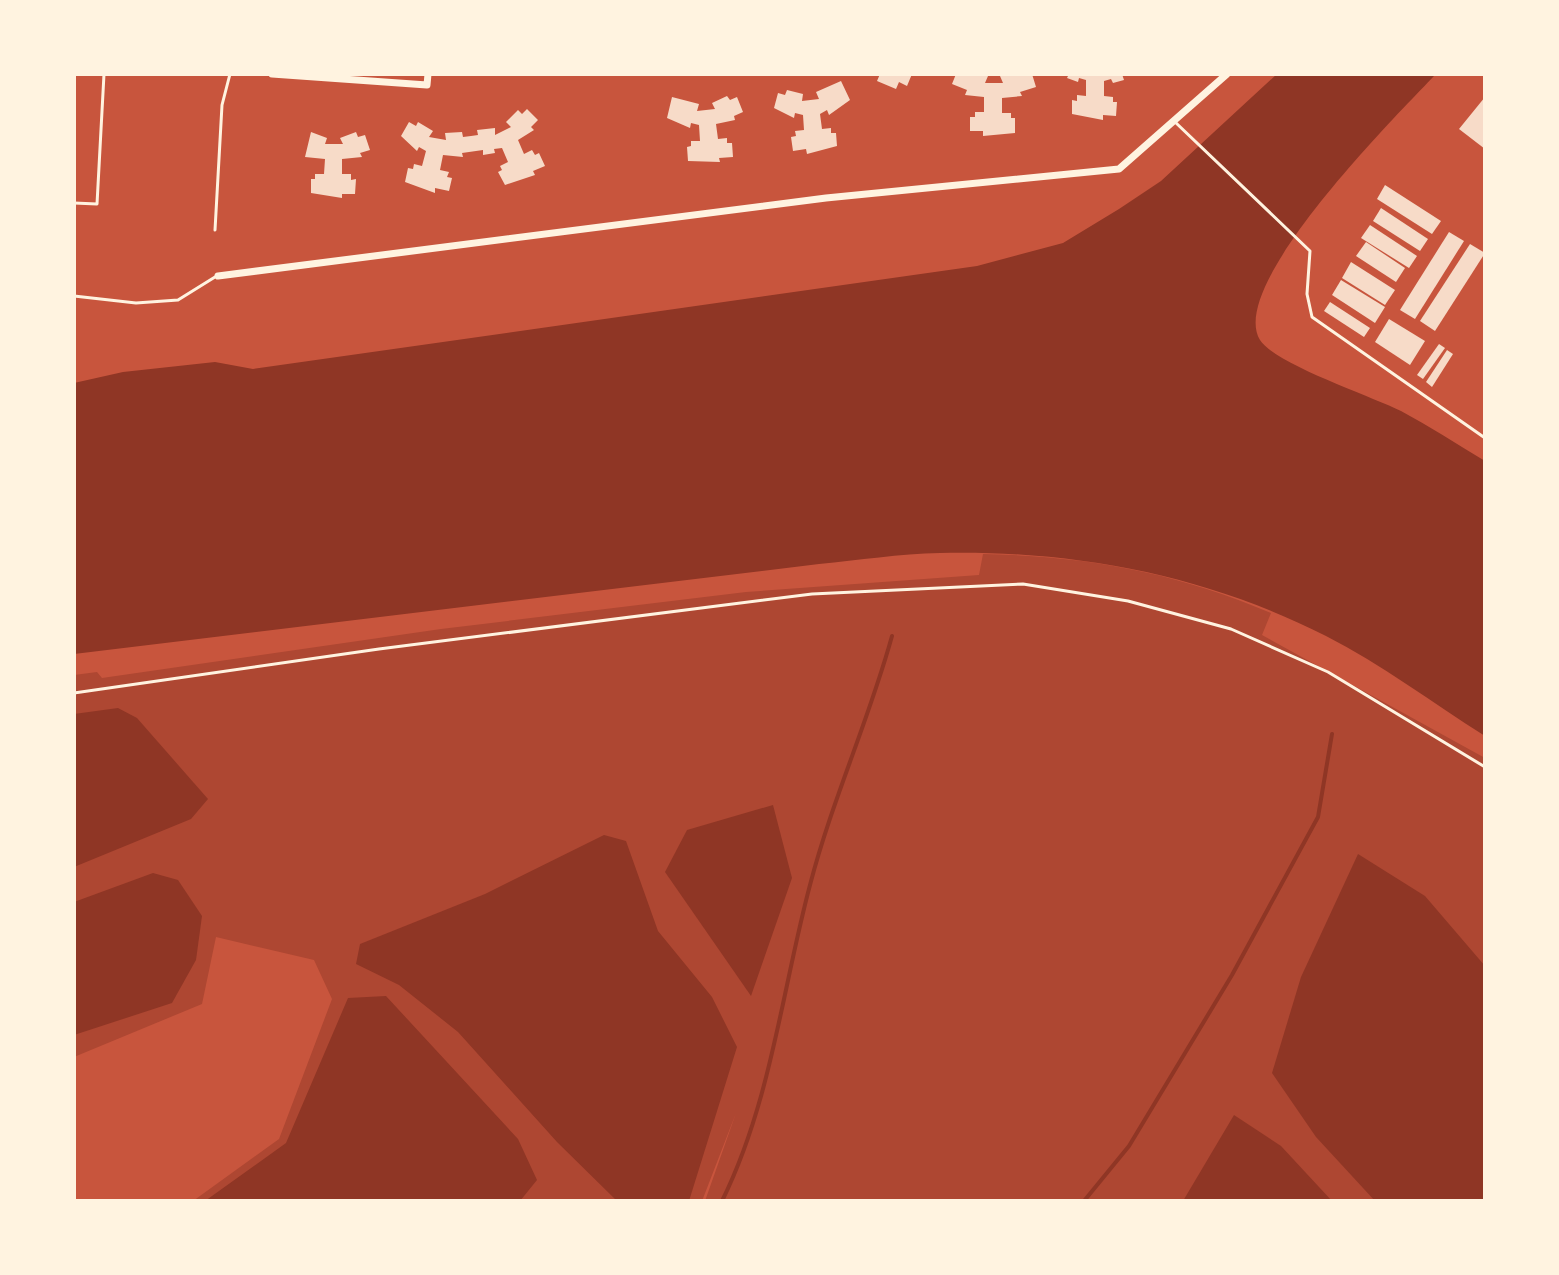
<svg xmlns="http://www.w3.org/2000/svg" width="1559" height="1275" font-family="Bitter,serif">
	<style>
		.green { fill: #ae4732 }
		.water { fill: #8f3625 }
		.lines { fill: none; stroke-linecap: round; stroke-linejoin: round }
		.stream { stroke: #8f3625; stroke-width: 4 }
		.building { fill: #f7dbc8 }
		.service { stroke: #fff3e0; stroke-width: 3 }
		.minor { stroke: #fff3e0; stroke-width: 7 }
	</style>
	<rect width="100%" height="100%" fill="#c8553d"/>
	<path class="green" d="M 983,554 C 1086,556 1175,572 1271,613 L 1262,635 L 1485,758 L 1485,1201 L 705,1201 L 736,1113 L 702,1201 L 193,1201 L 279,1139 L 332,999 L 314,960 L 216,937 L 202,1004 L 74,1057 L 74,675 L 97,672 L 102,678 L 441,629 L 746,592 L 979,575 Z"/>
	<g class="water">
		<path d="M 1277,74 L 1436,74 C 1399,113 1226,285 1260,340 C 1275,364 1371,396 1401,411 C 1429,426 1457,444 1485,461 L 1485,736 C 1433,703 1381,664 1326,636 C 1206,575 1074,550 940,553 C 899,554 859,560 819,564 L 74,654 L 74,383 L 123,372 L 215,362 L 253,369 L 977,266 L 1063,243 L 1119,209 L 1161,181 Z"/>
		<polygon points="118,708 137,718 208,799 191,819 74,867 74,714"/>
		<polygon points="773,805 792,878 751,996 665,872 687,830"/>
		<polygon points="604,835 626,841 658,931 712,997 737,1047 689,1201 617,1201 557,1142 458,1032 399,985 356,964 360,944 485,894"/>
		<polygon points="1358,854 1425,896 1485,966 1485,1201 1375,1201 1316,1137 1272,1073 1301,977"/>
		<polygon points="153,873 178,880 202,916 196,960 172,1003 74,1035 74,902"/>
		<polygon points="386,996 518,1139 537,1180 520,1201 205,1201 286,1143 348,998"/>
		<polygon points="1234,1115 1281,1146 1332,1201 1183,1201"/>
	</g>
	<g class="lines">
		<g class="stream">
			<path d="M 722,1201 C 771,1102 782,990 810,885 C 832,800 869,720 892,636"/>
			<polyline points="1084,1201 1129,1146 1232,975 1318,817 1332,734"/>
		</g>
	</g>
	<g class="building">
		<polygon points="880,74 912,74 907,86 899,82 896,89 877,81"/>
		<polygon points="956,74 983,74 988,76 985,83 1003,83 1000,76 1008,74 1032,74 1036,87 1020,92 1022,96 1002,98 1002,113 1011,113 1011,118 1015,118 1015,133 983,136 983,131 970,131 970,117 975,117 975,112 984,112 984,97 965,95 967,90 952,84"/>
		<polygon points="1069,74 1122,74 1124,80 1113,83 1111,79 1104,81 1104,96 1113,97 1113,102 1117,102 1116,116 1103,115 1103,120 1072,114 1072,100 1077,101 1077,95 1086,96 1086,80 1079,78 1078,82 1067,78"/>
		<polygon points="841,81 850,100 829,115 827,110 820,114 822,129 831,128 831,133 836,133 837,146 807,154 806,149 793,151 791,137 796,136 795,131 804,130 803,115 795,113 794,118 774,108 778,93 785,95 787,90 803,94 802,101 819,99 816,92"/>
		<polygon points="727,96 730,100 737,97 743,112 734,116 735,120 716,124 718,139 727,138 727,143 732,143 733,157 719,158 720,162 688,161 687,147 691,146 691,141 700,141 699,125 691,123 690,128 667,118 672,97 699,104 697,111 715,109 712,103"/>
		<polygon points="1485,97 1485,149 1459,129"/>
		<polygon points="527,109 538,120 531,127 534,130 518,140 524,154 532,150 535,155 539,153 545,166 533,171 535,175 505,185 498,172 502,170 500,166 508,162 502,148 494,149 495,153 483,155 483,150 462,153 463,157 443,155 440,170 449,172 447,177 452,178 449,191 435,188 435,193 405,182 408,168 413,169 414,164 422,166 426,151 419,147 417,151 401,136 409,122 416,126 418,122 433,131 429,137 446,140 445,133 462,132 463,137 471,136 478,135 477,130 495,128 495,135 511,127 506,122 518,110 522,114"/>
		<polygon points="311,132 327,138 325,144 343,144 340,138 356,132 358,137 365,135 370,150 360,153 362,157 342,159 342,174 351,174 351,180 356,179 355,194 342,194 342,198 311,193 311,179 315,179 315,174 324,174 325,159 305,157"/>
		<polygon points="1385,185 1441,221 1432,234 1377,199"/>
		<polygon points="1381,208 1428,239 1420,251 1373,221"/>
		<polygon points="1370,225 1417,256 1409,268 1361,238"/>
		<polygon points="1449,232 1464,241 1415,319 1400,310"/>
		<polygon points="1366,242 1405,268 1396,282 1356,256"/>
		<polygon points="1470,244 1485,253 1435,331 1420,321"/>
		<polygon points="1351,262 1395,290 1385,305 1342,278"/>
		<polygon points="1341,280 1385,307 1375,323 1332,295"/>
		<polygon points="1330,302 1370,328 1364,337 1324,311"/>
		<polygon points="1389,319 1425,341 1410,365 1375,342"/>
		<polygon points="1439,344 1445,348 1423,379 1417,375"/>
		<polygon points="1447,350 1453,354 1432,387 1426,382"/>
	</g>
	<g class="lines">
		<g class="service">
			<polyline points="1175,122 1310,251 1307,294 1312,317 1485,438"/>
			<polyline points="74,203 97,204 104,74"/>
			<polyline points="215,230 222,105 230,74"/>
			<polyline points="74,296 136,303 178,300 215,277"/>
			<polyline points="74,693 379,649 812,594 1023,584 1128,601 1231,629 1328,672 1485,767"/>
		</g>
		<g class="minor">
			<polyline points="272,74 427,85 428,74"/>
			<polyline points="218,276 826,198 1119,169 1227,74"/>
		</g>
	</g>
	<rect width="1559" height="1275" fill="none" stroke="#fff3e0" stroke-width="152"/>
</svg>
